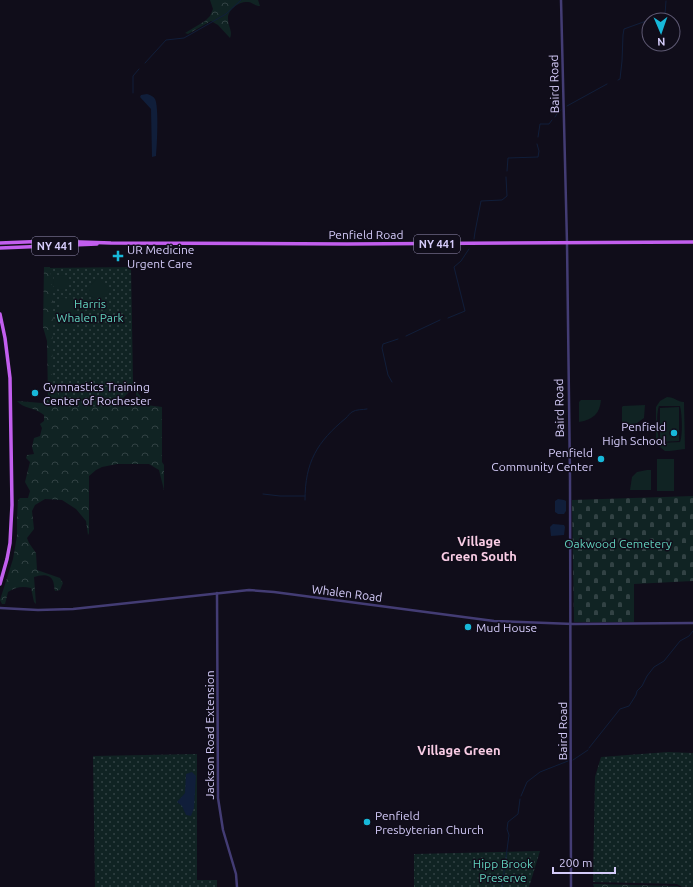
<svg xmlns="http://www.w3.org/2000/svg" width="693" height="887" font-family="Ubuntu,sans-serif">
	<style>
		.green { fill: url(#green-dots) }
		.forest { fill: url(#forest-crowns) }
		.cemetery { fill: url(#cemetery-stones) }
		.pitch { fill: #102323; fill-rule: evenodd }
		.water { fill: #101e3a }
		.lines { fill: none; stroke-linecap: round; stroke-linejoin: round }
		.stream { stroke: #101e3a; stroke-width: 1 }
		.minor { stroke: #433c74; stroke-width: 2.5 }
		.major { stroke: #c25eee; stroke-width: 3.5 }
		.poi-dot { fill: #17b8d9; stroke: #100d1a; stroke-width: 1.5 }
		.labels { text-anchor: middle; dominant-baseline: central; stroke-width: 3; stroke-linejoin: round; paint-order: stroke }
		.shield { fill: #100d1a; stroke: #9992b6; stroke-width: 1 }
		.shield-label { font-size: 11px; font-weight: bold; fill: #d4cbf9 }
		.street-label { font-size: 12px; fill: #d4cbf9; stroke: #100d1a }
		.poi-label { font-size: 12px; fill: #d4cbf9; stroke: #100d1a; text-anchor: start }
		.park-label { font-size: 12px; fill: #61d0bc; stroke: #100d1a }
		.neighbourhood-label { font-size: 13px; font-weight: bold; fill: #facde6; stroke: #100d1a }
	</style>
	<defs>
		<pattern id="green-dots" width="8" height="8" patternUnits="userSpaceOnUse"><rect width="8" height="8" fill="#102323"/><path d="M2 2h.1M6 6h.1" fill="none" stroke="#324244" stroke-width="1.8" stroke-linecap="round"/></pattern>
		<pattern id="forest-crowns" width="20" height="18" patternUnits="userSpaceOnUse"><rect width="20" height="18" fill="#102323"/><path d="M2 6a3 3 0 1 1 6 0M12 15a3 3 0 1 1 6 0" fill="none" stroke="#324244"/></pattern>
		<pattern id="cemetery-stones" width="16" height="16" patternUnits="userSpaceOnUse"><rect width="16" height="16" fill="#102323"/><path d="M2 7V4a2 2 0 0 1 4 0v3zM10 15v-3a2 2 0 0 1 4 0v3z" fill="#324244"/></pattern>
	</defs>
	<rect width="100%" height="100%" fill="#100d1a"/>
	<g class="green">
		<polygon points="131,267 133,382 135,382 135,389 132,389 117,404 117,406 162,407 162,462 50,401 47,268"/>
		<polygon points="668,752 693,753 693,887 682,887 677,884 593,882 595,777 601,757"/>
		<polygon points="197,754 197,880 217,880 217,887 95,887 93,756"/>
		<polygon points="540,851 529,887 414,887 414,854"/>
	</g>
	<g class="forest">
		<path d="M 210,0 L 258,0 L 260,6 C 255,6 252,2 248,2 C 239,1 227,10 228,19 C 228,27 233,31 230,38 L 218,25 L 211,21 L 188,34 L 185,33 L 205,21 L 210,16 L 213,9 Z"/>
		<path d="M 44,267 L 50,267 L 53,294 L 52,380 L 62,403 L 70,407 L 133,406 L 136,398 L 136,390 L 146,405 L 162,407 L 162,462 L 164,465 L 164,490 L 159,470 L 149,464 L 117,464 L 102,467 L 96,470 L 89,476 L 89,533 L 88,535 L 86,521 L 76,509 L 62,500 L 45,499 L 35,505 L 32,511 L 34,529 L 27,538 L 29,543 L 36,553 L 37,570 L 60,578 L 63,583 L 60,590 L 55,591 C 54,588 54,583 53,581 C 50,573 40,575 34,577 L 36,604 L 34,602 L 31,588 C 22,586 16,587 8,592 L 5,604 L 2,604 L 0,600 L 13,559 L 17,536 L 17,518 L 18,500 L 20,498 L 28,498 L 30,491 L 25,482 L 30,462 L 26,458 L 27,455 L 34,454 L 32,447 L 34,438 L 40,436 L 42,428 L 40,424 L 44,421 L 44,415 C 36,408 22,408 17,401 L 42,403 L 48,400 L 47,341 L 43,327 Z"/>
		<polygon points="593,884 678,886 679,887 594,887"/>
	</g>
	<polygon class="cemetery" points="693,496 693,581 634,584 634,622 574,622 572,500"/>
	<g class="pitch">
		<polygon points="54,275 67,276 69,281 69,288 63,290 56,289 53,286"/>
		<path d="M 96,280 L 100,280 L 110,290 L 106,296 C 95,299 91,299 85,290 Z"/>
		<polygon points="59,298 75,299 75,327 59,327"/>
		<path d="M 667,397 C 674,397 678,402 684,402 L 685,449 L 670,451 L 665,451 L 660,447 L 656,441 L 656,407 L 660,401 ZM 659,406 L 680,406 C 682,414 683,435 680,442 L 660,443 C 657,435 656,414 659,406 Z"/>
		<path d="M 581,400 L 601,400 C 600,413 593,420 579,422 L 579,402 Z"/>
		<polygon points="645,405 644,418 637,423 622,426 622,407 623,406"/>
		<polygon points="679,407 679,441 660,442 660,408"/>
		<rect x="657" y="459" width="17" height="32"/>
		<polygon points="647,470 651,470 651,490 630,490 632,477 637,472"/>
	</g>
	<g class="water">
		<path d="M 147,94 C 150,95 153,96 155,99 C 159,107 157,146 156,156 L 152,157 L 151,109 L 140,97 L 141,95 Z"/>
		<polygon points="558,499 564,500 566,501 566,511 564,514 558,514 555,512 555,501"/>
		<polygon points="553,524 564,525 565,527 564,535 551,536 550,527"/>
		<polygon points="192,772 196,776 194,808 191,816 186,815 182,806 177,802 185,793 186,774"/>
	</g>
	<g class="lines">
		<g class="stream">
			<polyline points="650,20 665,14 666,1"/>
			<polyline points="145,63 166,40 184,38 226,14 241,0"/>
			<polyline points="618,80 620,79 622,61 623,35 624,29 649,20"/>
			<polyline points="133,93 133,76 139,69"/>
			<polyline points="567,106 607,84"/>
			<polyline points="555,117 558,112 561,110"/>
			<polyline points="538,137 540,124 549,124 552,120"/>
			<polyline points="507,171 508,158 538,157 539,151 537,144"/>
			<polyline points="474,239 475,232 481,201 502,200 507,196 506,177"/>
			<polyline points="448,318 465,311 454,267 461,261 469,249"/>
			<polyline points="406,336 440,320"/>
			<polyline points="392,382 388,375 382,348 383,344 398,339"/>
			<polyline points="263,494 280,496 305,496"/>
			<path d="M 305,500 C 305,462 317,442 346,418 C 348,416 350,413 352,412 C 356,409 363,410 367,409"/>
			<polyline points="589,748 620,709 629,706 636,695 637,691 642,686 647,676 654,667 664,661 680,641 689,636 693,631"/>
			<polyline points="573,760 588,750"/>
			<polyline points="521,796 527,782 540,772 568,761"/>
			<polyline points="502,887 509,835 507,829 508,822 518,814 520,799"/>
		</g>
		<g class="minor">
			<polyline points="561,0 567,243 570,478 571,887"/>
			<polyline points="217,593 218,798 223,830 236,874 237,887"/>
			<polyline points="0,608 38,610 73,609 249,590 274,592 494,621 573,624 693,623"/>
		</g>
		<g class="major">
			<polyline points="0,243 50,241 111,243 347,244 693,242"/>
			<polyline points="0,248 97,244"/>
			<polyline points="0,314 5,338 10,378 12,505 10,543 7,559 0,584"/>
		</g>
	</g>
	<g class="poi-dot">
		<path d="M116 250h4v4h4v4h-4v4h-4v-4h-4v-4h4z"/>
		<circle cx="35" cy="393" r="4"/>
		<circle cx="674" cy="433" r="4"/>
		<circle cx="601" cy="459" r="4"/>
		<circle cx="468" cy="627" r="4"/>
		<circle cx="367" cy="822" r="4"/>
	</g>
	<g class="labels">
		<g class="shield">
			<rect x="414" y="235" width="46" height="18" rx="3"/>
			<rect x="32" y="237" width="46" height="18" rx="3"/>
		</g>
		<g class="shield-label">
			<text x="437" y="244">NY 441</text>
			<text x="55" y="246">NY 441</text>
		</g>
		<g class="street-label">
			<text transform="translate(554 84) rotate(-91)">Baird Road</text>
			<text x="366" y="234">Penfield Road</text>
			<text transform="translate(559 408) rotate(-91)">Baird Road</text>
			<text transform="translate(347 593) rotate(7)">Whalen Road</text>
			<text transform="translate(562 731) rotate(-90)">Baird Road</text>
			<text transform="translate(209 735) rotate(-90)">Jackson Road Extension</text>
		</g>
		<g class="poi-label">
			<text x="127" y="249">UR Medicine<tspan x="127" dy="14">Urgent Care</tspan></text>
			<text x="43" y="386">Gymnastics Training<tspan x="43" dy="14">Center of Rochester</tspan></text>
			<text x="666" y="426" text-anchor="end">Penfield<tspan x="666" dy="14">High School</tspan></text>
			<text x="593" y="452" text-anchor="end">Penfield<tspan x="593" dy="14">Community Center</tspan></text>
			<text x="476" y="627">Mud House</text>
			<text x="375" y="815">Penfield<tspan x="375" dy="14">Presbyterian Church</tspan></text>
		</g>
		<g class="park-label">
			<text x="90" y="303">Harris<tspan x="90" dy="14">Whalen Park</tspan></text>
			<text x="618" y="543">Oakwood Cemetery</text>
			<text x="503" y="863">Hipp Brook<tspan x="503" dy="14">Preserve</tspan></text>
		</g>
		<g class="neighbourhood-label">
			<text x="479" y="541">Village<tspan x="479" dy="15">Green South</tspan></text>
			<text x="459" y="750">Village Green</text>
		</g>
	</g>
	<g transform="translate(661 32) rotate(178)"><circle r="19" fill="#100d1a" stroke="#5e5973"/>
	<path d="M0-3L7 15L0 10L-7 15Z" fill="#17b8d9"/>
	<text y="-6" font-size="11" font-weight="bold" text-anchor="middle" fill="#d4cbf9">N</text>
	</g>
	<path d="M553 867v6h62v-6" fill="none" stroke="#d4cbf9" stroke-width="2"/>
	<text x="559" y="867" font-size="12" fill="#d4cbf9" stroke="#100d1a" stroke-width="3" paint-order="stroke">200 m</text>
</svg>
